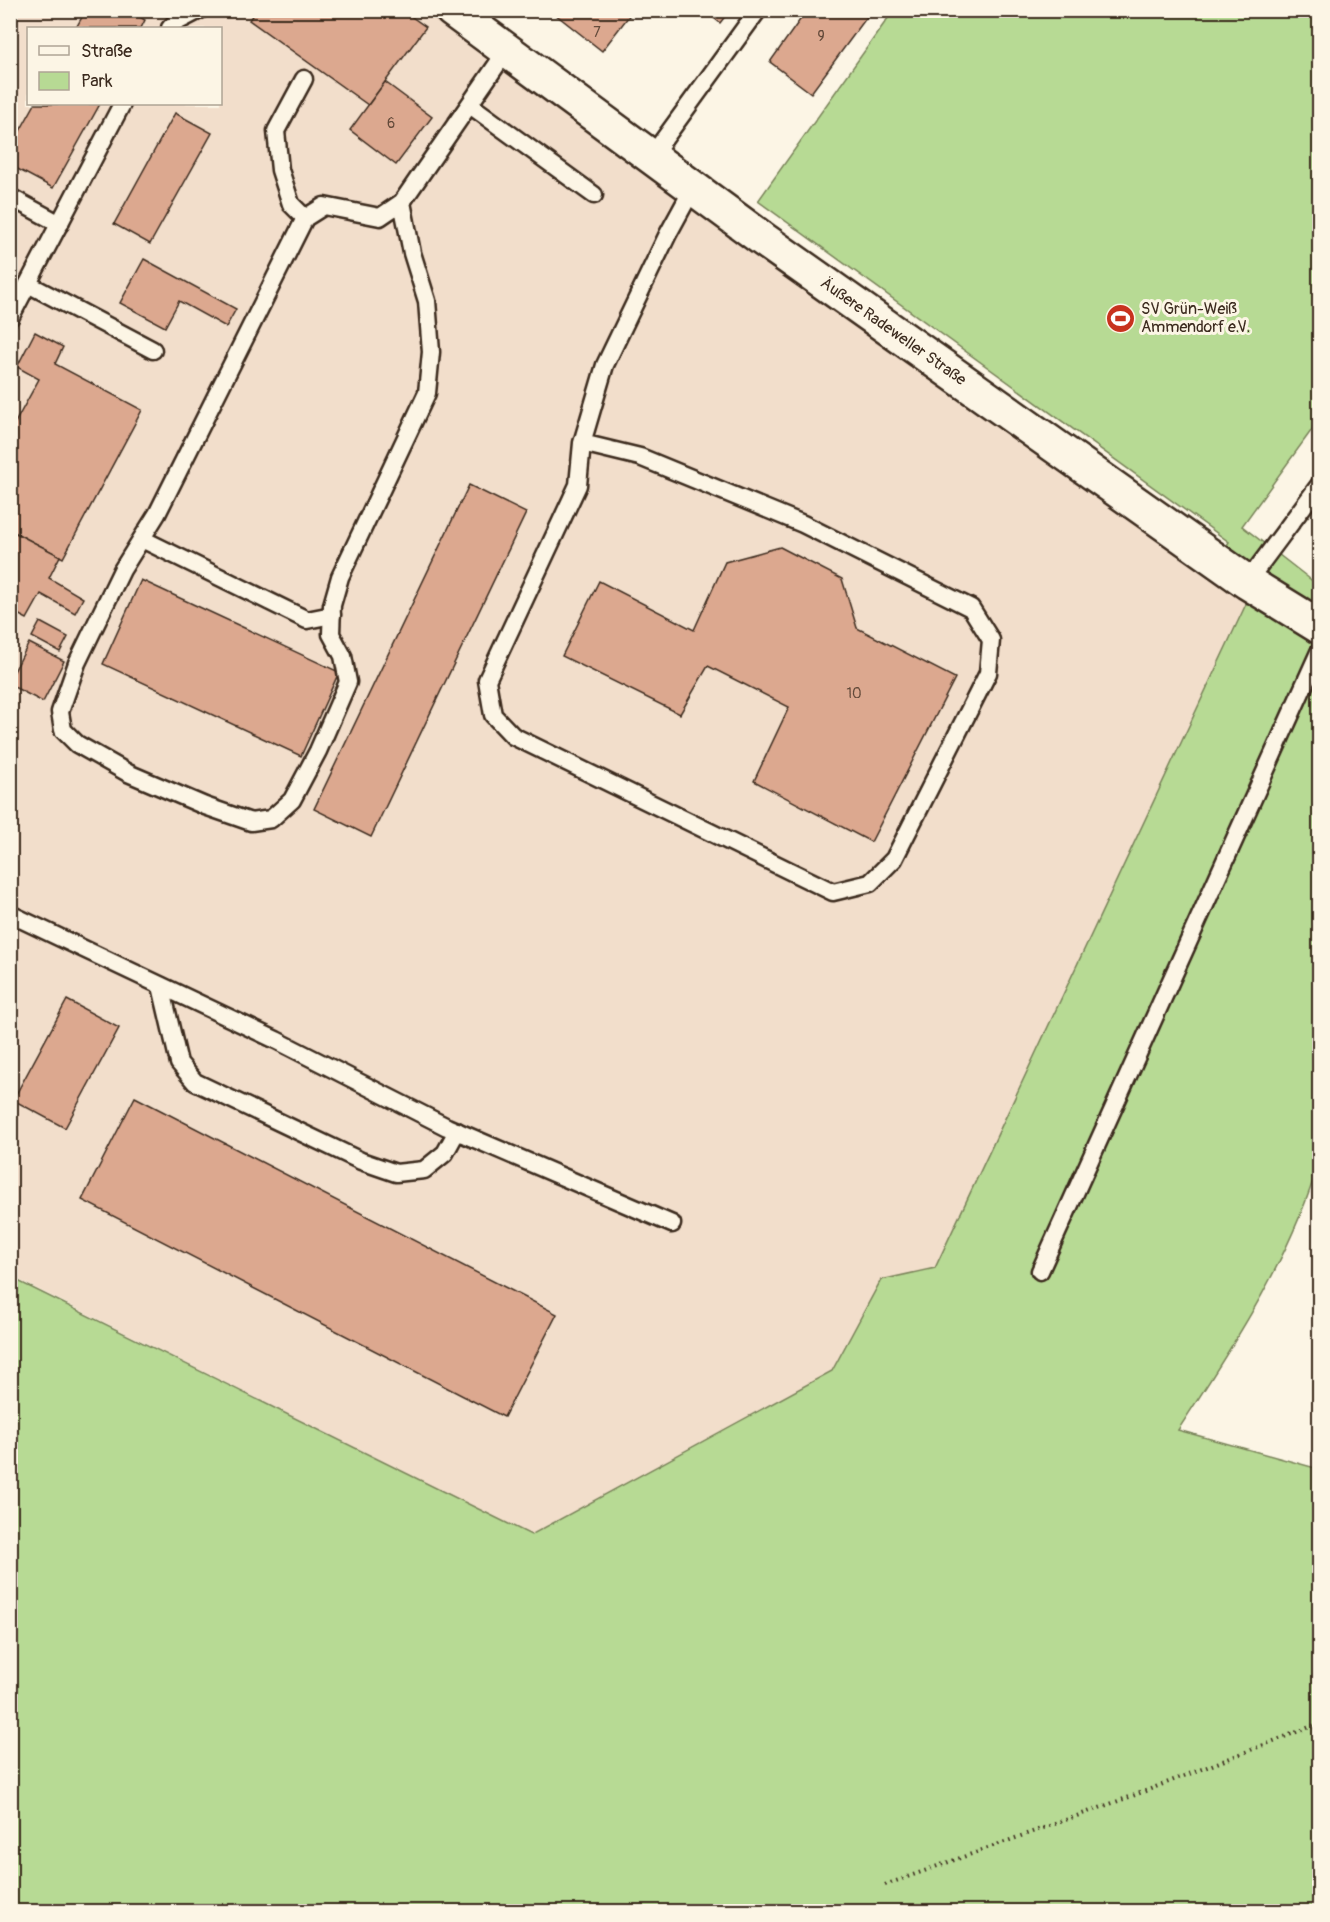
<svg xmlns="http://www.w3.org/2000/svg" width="1330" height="1922" font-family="Pangolin,sans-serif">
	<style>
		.built { fill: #f2decb; fill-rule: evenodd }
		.green { fill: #b7da94; stroke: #798259; stroke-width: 1.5 }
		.building { fill: #dca88f; stroke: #3b2a1e; stroke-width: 1.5 }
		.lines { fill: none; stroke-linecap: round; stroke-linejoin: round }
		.service-casing { stroke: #3b2a1e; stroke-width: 21 }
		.minor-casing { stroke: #3b2a1e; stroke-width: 38 }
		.path { stroke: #3b2a1e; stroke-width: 4; stroke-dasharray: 1.5 4.5; stroke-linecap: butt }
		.service { stroke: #fcf5e5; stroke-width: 16 }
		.minor { stroke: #fcf5e5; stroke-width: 33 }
		.labels { text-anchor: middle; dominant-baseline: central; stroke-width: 6; stroke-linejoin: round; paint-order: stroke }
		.number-label { font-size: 14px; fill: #634a3a }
		.poi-label { font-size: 16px; fill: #3b2a1e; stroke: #fcf5e5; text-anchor: start }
		.street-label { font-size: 16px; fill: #3b2a1e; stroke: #fcf5e5 }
	</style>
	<rect width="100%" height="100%" fill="#fcf5e5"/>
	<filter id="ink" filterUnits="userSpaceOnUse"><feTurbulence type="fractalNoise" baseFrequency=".0167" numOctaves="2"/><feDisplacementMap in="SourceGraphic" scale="12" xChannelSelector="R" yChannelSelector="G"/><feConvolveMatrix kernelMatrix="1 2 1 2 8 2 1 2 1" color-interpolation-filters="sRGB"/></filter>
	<g filter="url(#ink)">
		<path class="built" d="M 10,11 L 452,11 L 1254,586 L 935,1268 L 881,1280 L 832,1371 L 531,1535 L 11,1276 ZM 28,28 L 220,28 L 220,104 L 28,104 Z"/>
		<path class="green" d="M 893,11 L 1319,11 L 1319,420 L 1242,526 L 1319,586 L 1319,1161 C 1292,1257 1232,1347 1178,1430 L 1319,1469 L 1319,1911 L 11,1911 L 10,1277 L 531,1535 L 832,1371 L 881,1280 L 935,1268 L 1254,587 L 1217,561 L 1229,542 L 758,201 Z"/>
		<g class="building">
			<polygon points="86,10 128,10 145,20 141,28 76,28"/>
			<polygon points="256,10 402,10 426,27 368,105 249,20"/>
			<polygon points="550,10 631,10 632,12 602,51"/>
			<polygon points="704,10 730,10 720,23"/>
			<polygon points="807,10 872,10 811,93 770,62"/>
			<polygon points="385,82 432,117 396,165 350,130"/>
			<polygon points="35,104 100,104 53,188 10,165 10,149"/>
			<polygon points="175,113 212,133 150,244 114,224"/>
			<polygon points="144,259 236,309 226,327 179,301 165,327 120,303"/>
			<polygon points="35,332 63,347 55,364 142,410 63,558 10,530 10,432 39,379 17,367"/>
			<polygon points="469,485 526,513 371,837 314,809"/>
			<polygon points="10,530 60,556 49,578 83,598 75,613 41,594 27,619 10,610"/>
			<polygon points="780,547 842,579 857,628 955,678 871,842 754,781 789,707 708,666 680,714 562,656 599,581 694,630 725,562"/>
			<polygon points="141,580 339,672 301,756 103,664"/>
			<polygon points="40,622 68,637 60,652 32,637"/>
			<polygon points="29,643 64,661 43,702 10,685 10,679"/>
			<polygon points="67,1000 119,1028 65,1128 13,1100"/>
			<polygon points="135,1097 557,1314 504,1417 82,1200"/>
		</g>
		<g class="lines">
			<defs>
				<g id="service">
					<polyline points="170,28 175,23 200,10"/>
					<polyline points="304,79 276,131 280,170 291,204 305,218"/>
					<polyline points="470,105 594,195"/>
					<polyline points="651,157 758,10"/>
					<polyline points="10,197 60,224"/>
					<polyline points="402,202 412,253 427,301 431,352 427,393 340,577 332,605 331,634 343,656 348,682 318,751 292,800 271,819 251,822 205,806 128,773 77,744 63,730 60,712 77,663 122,570 157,514 305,218 324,206 380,217 402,202 507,50"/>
					<polyline points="28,284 153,350"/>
					<polyline points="10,318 122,104"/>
					<polyline points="582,443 640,457 803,524 971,608 991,640 988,673 894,859 870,883 833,892 513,736 493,715 487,680 578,485 582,443 605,365 668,234 693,188"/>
					<polyline points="142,539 307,620 332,615"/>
					<polyline points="1247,582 1320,484"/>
					<polyline points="10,914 276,1040 447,1127 672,1224"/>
					<polyline points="161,986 179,1063 195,1082 361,1161 396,1173 424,1170 445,1153 457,1131"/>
					<polyline points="1040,1271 1320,650"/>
				</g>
				<g id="minor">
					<path id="s1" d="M 452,10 L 764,240 L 1247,582 L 1320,627"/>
				</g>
			</defs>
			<use href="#service" class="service-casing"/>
			<use href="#minor" class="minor-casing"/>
			<polyline class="path" points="885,1885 1135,1795 1320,1723"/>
			<use href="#service" class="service"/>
			<use href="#minor" class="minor"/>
		</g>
	</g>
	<defs>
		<symbol id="stadium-disc" viewBox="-11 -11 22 22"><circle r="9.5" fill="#c8321e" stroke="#fcf5e5"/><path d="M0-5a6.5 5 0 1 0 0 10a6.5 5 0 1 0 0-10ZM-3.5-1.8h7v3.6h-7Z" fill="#fff"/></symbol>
	</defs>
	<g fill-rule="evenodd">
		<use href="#stadium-disc" x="1104" y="302" width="33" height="33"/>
	</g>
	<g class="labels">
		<g class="number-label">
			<text x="597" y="32">7</text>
			<text x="821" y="36">9</text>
			<text x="391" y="123">6</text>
			<text x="854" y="693">10</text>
		</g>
		<g class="poi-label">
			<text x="1141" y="309">SV Grün-Weiß<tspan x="1141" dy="18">Ammendorf e.V.</tspan></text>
		</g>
		<g class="street-label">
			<text stroke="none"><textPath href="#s1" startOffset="546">Äußere Radeweller Straße</textPath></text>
		</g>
	</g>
	<rect width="1330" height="1922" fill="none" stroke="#fcf5e5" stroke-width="36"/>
	<rect x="18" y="18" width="1294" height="1886" fill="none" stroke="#3b2a1e" stroke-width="2" filter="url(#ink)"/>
	<rect x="27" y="27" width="195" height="78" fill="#fcf5e5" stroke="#afa495" stroke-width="1.5"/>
	<rect x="39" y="46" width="30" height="9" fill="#fcf5e5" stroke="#afa495" stroke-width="1.5"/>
	<text x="81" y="57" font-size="18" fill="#3b2a1e">Straße</text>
	<rect x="39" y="72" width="30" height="18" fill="#b7da94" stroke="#afa495" stroke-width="1.5"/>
	<text x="81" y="87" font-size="18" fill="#3b2a1e">Park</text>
</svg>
